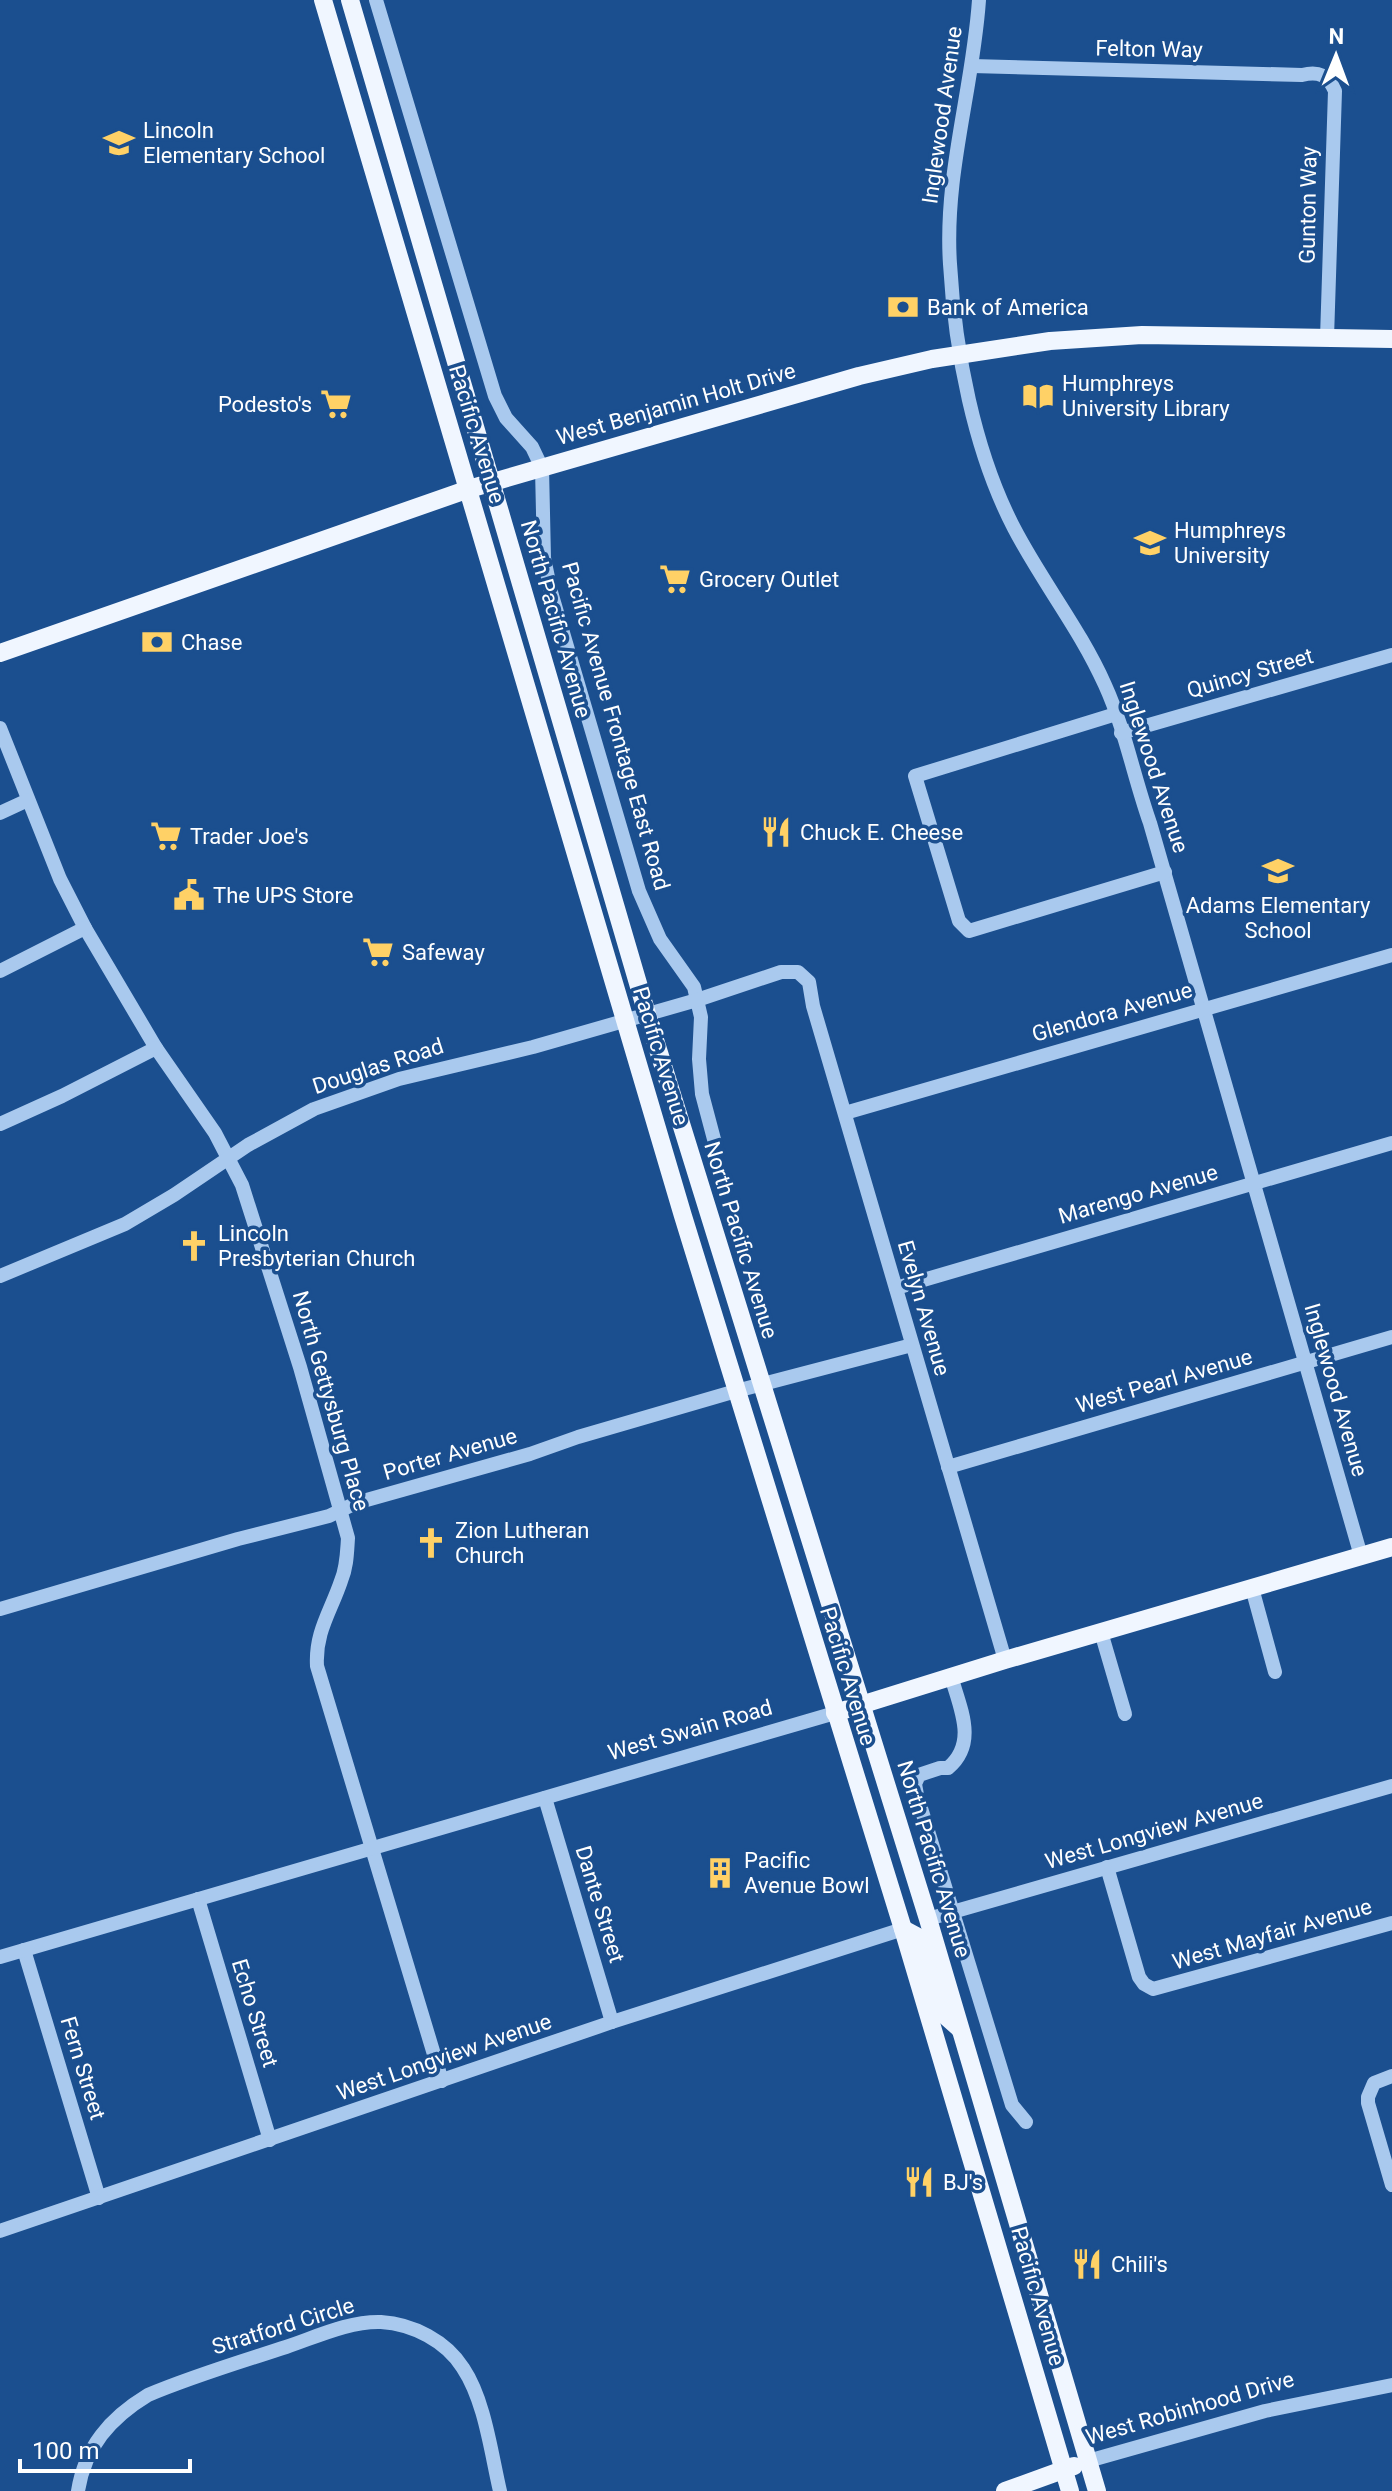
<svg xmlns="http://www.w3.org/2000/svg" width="1392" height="2491" font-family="Roboto,sans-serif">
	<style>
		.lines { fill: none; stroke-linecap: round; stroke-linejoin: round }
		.minor { stroke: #a9c9ee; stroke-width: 14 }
		.major { stroke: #f0f6ff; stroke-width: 18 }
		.labels { text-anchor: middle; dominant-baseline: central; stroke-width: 7; stroke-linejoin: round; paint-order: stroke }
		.street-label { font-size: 22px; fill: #fff; stroke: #1b4f8f }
		.poi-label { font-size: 22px; fill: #fff; stroke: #1b4f8f; text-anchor: start }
	</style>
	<rect width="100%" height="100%" fill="#1b4f8f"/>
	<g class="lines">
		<g class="minor">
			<polyline points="376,0 495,396 506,418 532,447 542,468 544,558 551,592 639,891 660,939 694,987 701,1017 699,1059 702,1094 715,1143"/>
			<path d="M 979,0 C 973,89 944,174 950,264 C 955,351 974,451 1014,528 C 1042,582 1080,629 1105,685 C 1125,729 1134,778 1150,823 L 1361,1556"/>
			<path d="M 972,66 L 1302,75 C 1319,71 1328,75 1335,91 L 1327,338"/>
			<polyline points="1116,714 915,776 959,921 969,931 1165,872"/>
			<path d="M 0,728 L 60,879 L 85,928 L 156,1048 L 215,1133 L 242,1185 L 300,1367 L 348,1538 C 347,1552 347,1567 341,1581 C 331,1611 315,1632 317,1666 L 442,2081"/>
			<polyline points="1121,733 1392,655"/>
			<polyline points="0,813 28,800"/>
			<polyline points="0,971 85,928"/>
			<polyline points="845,1113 1392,955"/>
			<polyline points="0,1124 62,1096 156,1048"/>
			<polyline points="0,1276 125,1224 174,1195 248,1145 314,1109 399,1079 533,1047 697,1000 781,972 798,972 809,982 813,1006 1005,1660"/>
			<polyline points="896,1288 1392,1143"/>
			<polyline points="948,1467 1392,1337"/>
			<polyline points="1252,1588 1275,1672"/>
			<polyline points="0,1609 238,1539 329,1516 356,1503 530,1454 578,1437 736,1391 912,1345"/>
			<polyline points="1101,1632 1125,1714"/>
			<path d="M 951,1676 C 960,1708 978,1743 948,1768 L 940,1768 L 919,1775 L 915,1784 L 917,1795 L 1012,2105 L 1026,2122"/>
			<polyline points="545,1798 612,2022"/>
			<polyline points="1107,1867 1139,1977 1144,1984 1153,1989 1392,1923"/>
			<polyline points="198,1899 270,2140"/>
			<polyline points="928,1919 1392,1786"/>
			<polyline points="24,1950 99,2198"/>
			<polyline points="0,1957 835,1713"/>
			<polyline points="1392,2076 1374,2083 1368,2097 1368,2103 1392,2185"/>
			<polyline points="0,2231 612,2022 903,1929"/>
			<polyline points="1088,2461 1265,2411 1392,2385"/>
			<path d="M 78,2491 C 85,2447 110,2418 148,2395 C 193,2376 240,2362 286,2347 C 316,2337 349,2321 381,2322 C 413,2324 446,2341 463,2368 C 485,2401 491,2453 500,2491"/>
		</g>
		<g class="major">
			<polyline points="323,0 683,1216 903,1929 1070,2491"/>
			<polyline points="350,0 647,1014 928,1919 1097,2491"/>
			<polyline points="0,653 469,489 859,376 932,359 1050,341 1142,335 1392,339"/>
			<polyline points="835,1713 1005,1660 1392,1547"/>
			<polyline points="903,1929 918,1937 941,2012 959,2028"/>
			<polyline points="1005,2491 1074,2466"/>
		</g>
	</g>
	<defs>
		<symbol id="school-bare" viewBox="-9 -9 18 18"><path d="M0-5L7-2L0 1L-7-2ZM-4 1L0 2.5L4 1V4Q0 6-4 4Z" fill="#ffd166" stroke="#1b4f8f" stroke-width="2.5" paint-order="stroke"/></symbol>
		<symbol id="bank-bare" viewBox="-9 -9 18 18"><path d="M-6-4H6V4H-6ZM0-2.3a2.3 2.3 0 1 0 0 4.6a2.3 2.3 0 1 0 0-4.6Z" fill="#ffd166" stroke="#1b4f8f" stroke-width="2.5" paint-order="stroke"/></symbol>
		<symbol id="library-bare" viewBox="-9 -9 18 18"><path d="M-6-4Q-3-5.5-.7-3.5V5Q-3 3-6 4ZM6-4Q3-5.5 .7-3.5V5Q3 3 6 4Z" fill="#ffd166" stroke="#1b4f8f" stroke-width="2.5" paint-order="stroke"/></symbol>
		<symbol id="supermarket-bare" viewBox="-9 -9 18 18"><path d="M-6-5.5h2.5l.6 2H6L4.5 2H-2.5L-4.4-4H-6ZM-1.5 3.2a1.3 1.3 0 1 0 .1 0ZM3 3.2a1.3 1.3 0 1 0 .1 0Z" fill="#ffd166" stroke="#1b4f8f" stroke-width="2.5" paint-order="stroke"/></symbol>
		<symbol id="university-bare" viewBox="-9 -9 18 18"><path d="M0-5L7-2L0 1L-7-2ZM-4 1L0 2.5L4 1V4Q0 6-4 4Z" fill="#ffd166" stroke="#1b4f8f" stroke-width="2.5" paint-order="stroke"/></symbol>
		<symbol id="restaurant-bare" viewBox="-9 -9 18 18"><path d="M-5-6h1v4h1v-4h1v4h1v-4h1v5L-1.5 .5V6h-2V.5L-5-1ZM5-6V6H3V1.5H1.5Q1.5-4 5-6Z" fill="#ffd166" stroke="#1b4f8f" stroke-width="2.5" paint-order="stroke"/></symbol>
		<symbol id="civic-bare" viewBox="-9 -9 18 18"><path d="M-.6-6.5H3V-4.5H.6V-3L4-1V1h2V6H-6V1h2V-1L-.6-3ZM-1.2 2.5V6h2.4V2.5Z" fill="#ffd166" stroke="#1b4f8f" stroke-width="2.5" paint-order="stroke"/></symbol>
		<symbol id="church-bare" viewBox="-9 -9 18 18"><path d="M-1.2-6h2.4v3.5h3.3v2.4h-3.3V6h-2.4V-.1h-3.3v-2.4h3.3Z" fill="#ffd166" stroke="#1b4f8f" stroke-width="2.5" paint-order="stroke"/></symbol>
		<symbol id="building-bare" viewBox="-9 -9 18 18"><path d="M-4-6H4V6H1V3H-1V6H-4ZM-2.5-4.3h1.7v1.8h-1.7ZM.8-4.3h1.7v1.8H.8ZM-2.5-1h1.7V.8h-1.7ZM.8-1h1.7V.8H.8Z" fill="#ffd166" stroke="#1b4f8f" stroke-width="2.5" paint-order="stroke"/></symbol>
	</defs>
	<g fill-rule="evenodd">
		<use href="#school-bare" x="97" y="121" width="44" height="44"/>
		<use href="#bank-bare" x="881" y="285" width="44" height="44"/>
		<use href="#library-bare" x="1016" y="374" width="44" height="44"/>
		<use href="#supermarket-bare" x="314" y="382" width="44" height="44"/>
		<use href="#university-bare" x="1128" y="521" width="44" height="44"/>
		<use href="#supermarket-bare" x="653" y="557" width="44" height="44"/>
		<use href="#bank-bare" x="135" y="620" width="44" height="44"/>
		<use href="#restaurant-bare" x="754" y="810" width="44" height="44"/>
		<use href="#supermarket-bare" x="144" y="814" width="44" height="44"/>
		<use href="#school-bare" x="1256" y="849" width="44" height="44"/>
		<use href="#civic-bare" x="167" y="873" width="44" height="44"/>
		<use href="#supermarket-bare" x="356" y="930" width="44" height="44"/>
		<use href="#church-bare" x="172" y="1224" width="44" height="44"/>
		<use href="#church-bare" x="409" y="1521" width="44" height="44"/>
		<use href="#building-bare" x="698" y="1851" width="44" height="44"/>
		<use href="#restaurant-bare" x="897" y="2160" width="44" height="44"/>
		<use href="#restaurant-bare" x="1065" y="2242" width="44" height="44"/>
	</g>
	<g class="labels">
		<g class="street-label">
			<text transform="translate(1149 49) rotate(1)">Felton Way</text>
			<text transform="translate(942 115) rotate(-82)">Inglewood Avenue</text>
			<text transform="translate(1308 205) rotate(-89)">Gunton Way</text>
			<text transform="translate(676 404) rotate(-16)">West Benjamin Holt Drive</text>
			<text transform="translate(477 434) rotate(73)">Pacific Avenue</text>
			<text transform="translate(556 619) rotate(74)">North Pacific Avenue</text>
			<text transform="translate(1250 673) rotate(-16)">Quincy Street</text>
			<text transform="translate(616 726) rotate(74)">Pacific Avenue Frontage East Road</text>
			<text transform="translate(1154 767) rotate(72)">Inglewood Avenue</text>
			<text transform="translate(1112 1012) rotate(-16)">Glendora Avenue</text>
			<text transform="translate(661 1056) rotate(73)">Pacific Avenue</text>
			<text transform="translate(378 1066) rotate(-18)">Douglas Road</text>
			<text transform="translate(1138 1194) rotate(-16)">Marengo Avenue</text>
			<text transform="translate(741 1240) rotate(73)">North Pacific Avenue</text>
			<text transform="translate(924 1308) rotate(74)">Evelyn Avenue</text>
			<text transform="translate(1164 1381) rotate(-16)">West Pearl Avenue</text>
			<text transform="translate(1336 1390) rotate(74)">Inglewood Avenue</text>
			<text transform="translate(331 1401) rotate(74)">North Gettysburg Place</text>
			<text transform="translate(450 1454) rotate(-16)">Porter Avenue</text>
			<text transform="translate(848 1676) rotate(73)">Pacific Avenue</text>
			<text transform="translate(690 1730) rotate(-16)">West Swain Road</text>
			<text transform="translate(1154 1831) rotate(-16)">West Longview Avenue</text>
			<text transform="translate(934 1859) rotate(73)">North Pacific Avenue</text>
			<text transform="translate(600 1904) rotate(73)">Dante Street</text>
			<text transform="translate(1272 1934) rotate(-16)">West Mayfair Avenue</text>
			<text transform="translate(255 2013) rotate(73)">Echo Street</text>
			<text transform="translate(444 2057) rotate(-19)">West Longview Avenue</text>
			<text transform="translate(83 2068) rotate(73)">Fern Street</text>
			<text transform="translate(1038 2296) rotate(74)">Pacific Avenue</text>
			<text transform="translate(283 2326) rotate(-17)">Stratford Circle</text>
			<text transform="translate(1190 2408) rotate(-16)">West Robinhood Drive</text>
		</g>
		<g class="poi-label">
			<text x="143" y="130">Lincoln<tspan x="143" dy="25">Elementary School</tspan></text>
			<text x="927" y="307">Bank of America</text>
			<text x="1062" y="383">Humphreys<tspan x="1062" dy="25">University Library</tspan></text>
			<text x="312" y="404" text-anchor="end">Podesto's</text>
			<text x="1174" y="530">Humphreys<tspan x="1174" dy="25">University</tspan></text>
			<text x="699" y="579">Grocery Outlet</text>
			<text x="181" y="642">Chase</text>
			<text x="800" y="832">Chuck E. Cheese</text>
			<text x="190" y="836">Trader Joe's</text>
			<text x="213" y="895">The UPS Store</text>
			<text x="1278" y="905" text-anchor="middle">Adams Elementary<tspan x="1278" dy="25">School</tspan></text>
			<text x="402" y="952">Safeway</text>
			<text x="218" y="1233">Lincoln<tspan x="218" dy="25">Presbyterian Church</tspan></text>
			<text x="455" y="1530">Zion Lutheran<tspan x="455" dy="25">Church</tspan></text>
			<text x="744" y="1860">Pacific<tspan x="744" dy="25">Avenue Bowl</tspan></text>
			<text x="943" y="2182">BJ's</text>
			<text x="1111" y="2264">Chili's</text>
		</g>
	</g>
	<g transform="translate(1336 56) rotate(1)" stroke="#1b4f8f" stroke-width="6" paint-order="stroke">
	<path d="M0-6L14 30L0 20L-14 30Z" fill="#ffffff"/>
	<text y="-12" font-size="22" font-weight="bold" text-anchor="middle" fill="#ffffff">N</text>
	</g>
	<path d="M20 2459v12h170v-12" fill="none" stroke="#ffffff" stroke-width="4"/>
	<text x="32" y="2459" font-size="24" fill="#ffffff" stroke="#1b4f8f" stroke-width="6" paint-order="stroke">100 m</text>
</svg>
